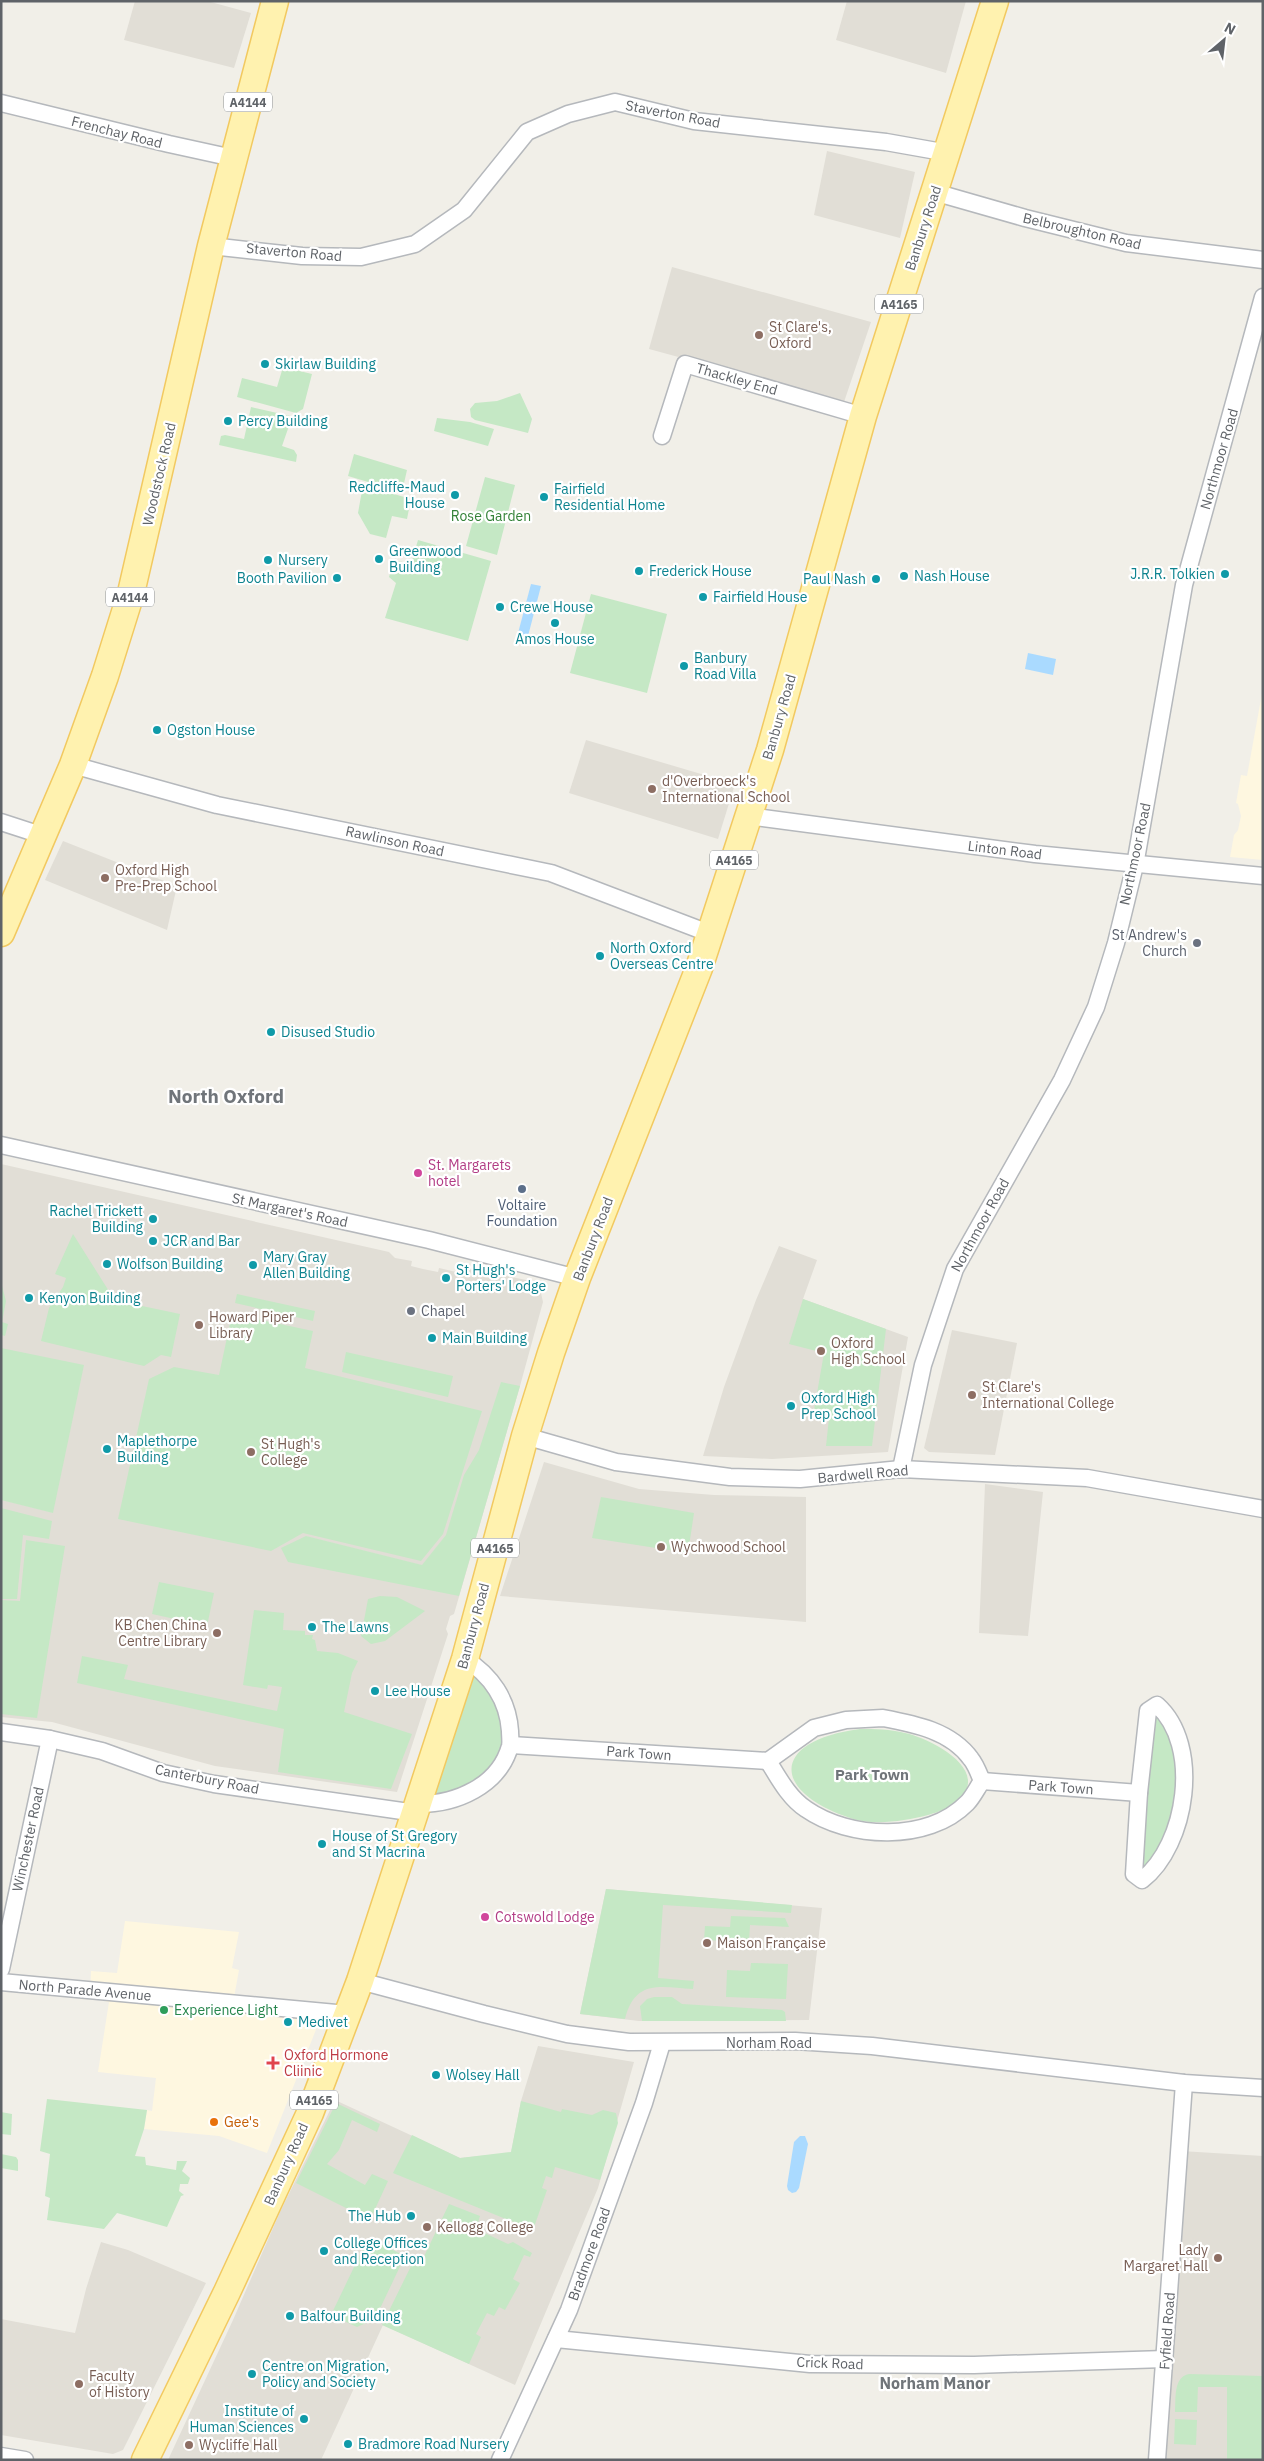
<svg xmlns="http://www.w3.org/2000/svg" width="1264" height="2461" font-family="'IBM Plex Sans',sans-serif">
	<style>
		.commercial { fill: #fef7e0 }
		.education { fill: #e1ded6 }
		.green { fill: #c5e8c5 }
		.water { fill: #aadaff }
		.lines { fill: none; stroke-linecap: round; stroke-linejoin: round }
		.street-casing { stroke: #b5b8bc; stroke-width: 19 }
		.primary-casing { stroke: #f2c960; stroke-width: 29 }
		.street { stroke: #fff; stroke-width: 16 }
		.primary { stroke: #fff2af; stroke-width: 26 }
		.education-dot { fill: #8d6e63; stroke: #fff; stroke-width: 2 }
		.culture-dot { fill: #0f9aa8; stroke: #fff; stroke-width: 2 }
		.worship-dot { fill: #6b7280; stroke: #fff; stroke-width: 2 }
		.hotel-dot { fill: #d1479c; stroke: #fff; stroke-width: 2 }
		.service-dot { fill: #5c6f8a; stroke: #fff; stroke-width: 2 }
		.leisure-dot { fill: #2e9e5b; stroke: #fff; stroke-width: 2 }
		.health-dot { fill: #e0444e; stroke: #fff; stroke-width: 2 }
		.food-dot { fill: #e8710a; stroke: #fff; stroke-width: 2 }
		.labels { text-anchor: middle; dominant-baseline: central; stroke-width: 4.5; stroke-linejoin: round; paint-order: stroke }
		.shield { fill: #fff; stroke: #8f9295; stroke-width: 1 }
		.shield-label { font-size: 12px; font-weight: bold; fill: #5f6368 }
		.street-label { font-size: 14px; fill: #5f6368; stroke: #fff }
		.education-label { font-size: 14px; fill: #785e54; stroke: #fff; text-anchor: start }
		.culture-label { font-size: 14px; fill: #0d838f; stroke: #fff; text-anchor: start }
		.park-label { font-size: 14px; fill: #348238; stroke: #fff }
		.worship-label { font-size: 14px; fill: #5b616d; stroke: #fff; text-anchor: end }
		.hotel-label { font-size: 14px; fill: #b23c85; stroke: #fff; text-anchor: start }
		.service-label { font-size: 14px; fill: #4e5e75; stroke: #fff }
		.leisure-label { font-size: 14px; fill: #27864d; stroke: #fff; text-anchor: start }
		.health-label { font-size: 14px; fill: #be3a42; stroke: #fff; text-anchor: start }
		.food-label { font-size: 14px; fill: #c56008; stroke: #fff; text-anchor: start }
		.neighbourhood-label { font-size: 15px; font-weight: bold; fill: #70757a; stroke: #fff }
		.quarter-label { font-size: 16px; font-weight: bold; fill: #70757a; stroke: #fff }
		.district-label { font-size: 19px; font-weight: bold; fill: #70757a; stroke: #fff }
	</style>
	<rect width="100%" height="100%" fill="#f1efe8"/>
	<g class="commercial">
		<polygon points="1263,688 1263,860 1230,857 1234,835 1238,830 1241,816 1238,804 1236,803 1241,775 1247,776"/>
		<polygon points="125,1921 239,1932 232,1968 239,1970 233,2003 323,2012 267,2153 219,2136 144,2129 147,2110 152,2111 156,2078 98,2072 109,2002 90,1998 91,1971 117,1973"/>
	</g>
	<g class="education">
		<polygon points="135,1 207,1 251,13 234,68 124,40"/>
		<polygon points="847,1 966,1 946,73 836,40"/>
		<polygon points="827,151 915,172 900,238 814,215"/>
		<polygon points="672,267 871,322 844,402 649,349"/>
		<polygon points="586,740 735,784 718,839 569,793"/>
		<polygon points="63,841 177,886 167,930 45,880"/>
		<polygon points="1,1164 389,1252 395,1258 412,1261 411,1266 423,1269 438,1272 439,1268 456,1272 462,1267 526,1280 541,1293 543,1302 520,1386 454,1614 450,1616 446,1629 448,1634 397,1792 215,1766 52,1722 1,1717"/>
		<polygon points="779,1246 817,1260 803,1299 908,1337 888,1452 772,1459 703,1456 724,1387 756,1300"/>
		<polygon points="952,1330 1017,1343 995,1455 929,1452 924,1448"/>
		<polygon points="544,1462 639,1489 714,1495 806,1497 806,1622 500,1596"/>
		<polygon points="985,1484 1043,1492 1028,1636 979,1633"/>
		<polygon points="606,1889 822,1908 809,2020 639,2021 580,2014"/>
		<polygon points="538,2046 634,2062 598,2188 515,2385 383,2325 321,2460 168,2460 233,2320 280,2212 335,2100 460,2158 511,2153 521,2101"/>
		<polygon points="1181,2151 1263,2156 1263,2460 1157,2460"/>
		<polygon points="101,2242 128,2250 206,2283 123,2450 113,2454 1,2435 1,2319 75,2333 86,2289"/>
	</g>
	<g class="green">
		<polygon points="283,367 312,374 303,409 296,413 237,397 242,378 277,387"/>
		<polygon points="520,393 532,419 528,433 475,420 471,417 470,409 475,403 497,401"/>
		<polygon points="251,407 295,417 294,424 290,423 282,446 294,450 297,455 296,462 219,445 221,436 225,435 244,439"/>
		<polygon points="437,418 470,422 494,429 488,446 434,431"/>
		<polygon points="354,454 407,470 402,492 348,476"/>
		<polygon points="485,477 515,485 497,555 466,546"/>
		<polygon points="363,485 411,499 407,519 392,516 386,538 370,534 358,513"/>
		<polygon points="418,540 491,561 468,641 385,618 396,583 389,577 394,560 411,564"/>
		<polygon points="591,594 667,614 647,693 570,673"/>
		<polygon points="73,1234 112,1296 128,1303 180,1314 171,1357 161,1355 144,1366 41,1341 49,1308 63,1287 66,1278 55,1274"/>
		<polygon points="1,1282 6,1301 2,1322 8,1324 5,1336 1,1335"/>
		<polygon points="237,1294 315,1311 313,1321 235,1303"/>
		<polygon points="803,1299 886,1329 872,1446 826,1446 829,1418 813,1416 824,1353 789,1344"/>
		<polygon points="232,1314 313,1331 305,1368 482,1411 443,1534 421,1561 303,1533 271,1551 118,1519 149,1379 174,1367 219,1375"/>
		<polygon points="1,1348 84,1365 53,1513 1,1500"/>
		<polygon points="346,1352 453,1376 448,1397 342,1372"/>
		<polygon points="501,1382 520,1386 459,1596 288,1562 281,1548 306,1536 422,1565 446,1535 464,1475 479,1450"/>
		<polygon points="601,1497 694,1513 688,1553 592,1538"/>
		<polygon points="1,1508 52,1521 49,1539 23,1535 17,1599 1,1599"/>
		<polygon points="26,1540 65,1546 37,1718 1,1714 1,1600 20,1601"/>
		<polygon points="159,1582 214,1593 207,1626 152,1614"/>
		<polygon points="380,1596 397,1597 425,1611 385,1641 371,1644 361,1636 368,1599"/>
		<polygon points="254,1610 284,1613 283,1630 305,1631 305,1635 313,1635 312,1639 315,1640 317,1651 338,1653 358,1661 352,1673 344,1712 412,1734 391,1789 278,1772 284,1729 77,1683 82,1656 128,1665 124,1679 277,1711 282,1687 268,1685 267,1689 243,1685"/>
		<path d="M 472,1675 C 485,1686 499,1701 503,1719 C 508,1747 492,1780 464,1791 C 454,1795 441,1796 430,1798 Z"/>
		<polygon points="1159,1717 1171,1732 1181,1767 1172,1825 1147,1869 1139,1864 1150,1719"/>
		<path d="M 860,1729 C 875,1729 890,1729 905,1733 C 925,1737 976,1761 967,1788 C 962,1804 942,1811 928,1815 C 904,1821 874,1826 850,1818 C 768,1790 773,1740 860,1729 Z"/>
		<path d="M 606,1889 L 792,1905 L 791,1913 L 663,1905 L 658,1978 L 694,1981 L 693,1989 C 660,1987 635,1979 625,2019 L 580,2014 Z"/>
		<polygon points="731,1916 785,1918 789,1927 750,1925 749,1942 704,1940 705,1926 730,1927"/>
		<polygon points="751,1963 788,1964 786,1999 726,1997 727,1970 750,1971"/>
		<polygon points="654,1997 672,1997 682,2004 782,2010 785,2012 786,2021 642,2021 640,2006 647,1999"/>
		<polygon points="47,2099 147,2110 144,2129 135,2156 145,2157 146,2165 176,2170 177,2161 187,2161 182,2171 190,2178 188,2184 180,2184 179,2191 184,2195 181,2196 167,2227 117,2213 104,2229 47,2220 50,2198 45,2196 50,2154 40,2151"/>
		<polygon points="521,2101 561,2112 562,2109 592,2115 603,2110 616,2113 618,2123 600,2180 555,2167 552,2178 546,2176 542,2188 547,2190 533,2230 393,2173 412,2135 460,2158 511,2152"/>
		<polygon points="336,2103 380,2124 377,2132 352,2120 339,2150 327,2164 365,2185 372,2174 388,2181 370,2220 296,2183"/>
		<polygon points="1,2112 12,2114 11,2135 1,2134"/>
		<polygon points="1,2154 16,2157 18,2160 18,2171 1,2168"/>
		<polygon points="449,2204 480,2216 476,2229 508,2244 513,2242 532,2253 530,2257 524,2255 513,2279 520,2283 505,2310 499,2307 494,2316 487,2313 476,2334 481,2337 469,2364 382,2325 414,2260 421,2263"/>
		<polygon points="368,2238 405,2256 375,2319 357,2327 331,2315"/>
		<path d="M 1189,2374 L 1263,2376 L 1263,2460 L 1227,2460 L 1227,2387 L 1198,2387 L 1197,2412 L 1175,2412 C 1176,2399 1173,2377 1189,2374 Z"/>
		<polygon points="1175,2419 1197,2420 1196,2445 1174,2444"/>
	</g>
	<g class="water">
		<polygon points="531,584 541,586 527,640 517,637"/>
		<polygon points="1028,653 1056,659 1053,675 1025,669"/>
		<polygon points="800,2136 805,2136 808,2144 799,2188 796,2192 792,2193 788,2190 787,2186 794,2142"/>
	</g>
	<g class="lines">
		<defs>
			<g id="street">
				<polyline points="1,103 169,144 233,158"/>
				<polyline points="934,192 1025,218 1126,243 1263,260"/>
				<polyline points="211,246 302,256 361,257 415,244 464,210 527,132 568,114 615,102 694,121 886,142 948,153"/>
				<polyline points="662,436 685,364 863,416"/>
				<polyline points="73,765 217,805 551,873 711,934"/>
				<polyline points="748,816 1035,854 1263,876"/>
				<polyline points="1,822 44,836"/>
				<polyline points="1,1145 429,1240 577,1278"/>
				<polyline points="525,1436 616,1462 730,1477 800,1479 901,1469 1087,1478 1263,1509"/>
				<polyline points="901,1469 923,1365 955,1269 1062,1080 1096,1007 1116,943 1135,865 1184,585 1263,297"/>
				<path d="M 1157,1705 C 1202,1745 1187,1845 1142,1880 L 1134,1874 L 1139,1793 L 1148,1711 Z"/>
				<path d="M 883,1718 C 915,1724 951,1731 971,1759 C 976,1765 979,1774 982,1781 C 977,1788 973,1797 967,1803 C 928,1843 849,1839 806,1809 C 789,1798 778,1777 768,1761 L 814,1728 L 846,1720 Z"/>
				<polyline points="1,1732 50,1739 102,1751 163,1773 214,1784 416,1813"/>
				<polyline points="511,1745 768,1761"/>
				<polyline points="982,1781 1139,1793"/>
				<path d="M 419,1804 C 456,1804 499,1786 510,1746 C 511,1742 510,1736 510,1731 C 508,1700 491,1675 465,1659"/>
				<polyline points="1,1969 50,1739"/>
				<polyline points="360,1981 484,2014 567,2034 629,2042 795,2041 872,2046 1184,2083 1263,2088"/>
				<polyline points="1,1982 347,2014"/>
				<polyline points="556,2339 810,2364 974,2365 1165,2359"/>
				<polyline points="1,2456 25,2460"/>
				<polyline points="500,2460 569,2310 644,2103 662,2043"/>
				<polyline points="1157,2460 1184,2083"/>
			</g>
			<g id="primary">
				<polyline points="1,933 73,765 105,676 131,593 211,246 275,1"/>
				<polyline points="145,2460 227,2292 310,2113 360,1981 465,1659 525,1436 551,1353 577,1278 699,968 770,750 863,416 995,1"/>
			</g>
		</defs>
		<use href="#street" class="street-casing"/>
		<use href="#primary" class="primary-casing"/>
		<use href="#street" class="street"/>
		<use href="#primary" class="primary"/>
	</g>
	<g class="education-dot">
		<circle cx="759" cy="335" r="5"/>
		<circle cx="652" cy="789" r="5"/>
		<circle cx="105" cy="878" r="5"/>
		<circle cx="199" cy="1325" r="5"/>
		<circle cx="821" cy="1351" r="5"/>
		<circle cx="972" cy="1395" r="5"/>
		<circle cx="251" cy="1452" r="5"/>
		<circle cx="661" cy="1547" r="5"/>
		<circle cx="217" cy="1633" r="5"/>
		<circle cx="707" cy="1943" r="5"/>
		<circle cx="427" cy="2227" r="5"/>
		<circle cx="1218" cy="2258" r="5"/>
		<circle cx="79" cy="2384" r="5"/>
		<circle cx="189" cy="2445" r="5"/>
	</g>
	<g class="culture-dot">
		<circle cx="265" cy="364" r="5"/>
		<circle cx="228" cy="421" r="5"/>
		<circle cx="455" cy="495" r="5"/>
		<circle cx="544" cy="497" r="5"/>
		<circle cx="379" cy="559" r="5"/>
		<circle cx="268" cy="560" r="5"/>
		<circle cx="639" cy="571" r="5"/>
		<circle cx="1225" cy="574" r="5"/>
		<circle cx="904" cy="576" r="5"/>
		<circle cx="337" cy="578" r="5"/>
		<circle cx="876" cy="579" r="5"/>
		<circle cx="703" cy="597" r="5"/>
		<circle cx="500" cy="607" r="5"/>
		<circle cx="555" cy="623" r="5"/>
		<circle cx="684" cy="666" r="5"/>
		<circle cx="157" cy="730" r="5"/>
		<circle cx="600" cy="956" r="5"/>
		<circle cx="271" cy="1032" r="5"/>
		<circle cx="153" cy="1219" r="5"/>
		<circle cx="153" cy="1241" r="5"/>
		<circle cx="107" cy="1264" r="5"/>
		<circle cx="253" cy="1265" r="5"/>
		<circle cx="446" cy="1278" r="5"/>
		<circle cx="29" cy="1298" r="5"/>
		<circle cx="432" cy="1338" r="5"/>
		<circle cx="791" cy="1406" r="5"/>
		<circle cx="107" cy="1449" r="5"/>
		<circle cx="312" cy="1627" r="5"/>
		<circle cx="375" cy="1691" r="5"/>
		<circle cx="322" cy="1844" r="5"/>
		<circle cx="288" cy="2022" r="5"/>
		<circle cx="436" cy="2075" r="5"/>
		<circle cx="411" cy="2216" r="5"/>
		<circle cx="324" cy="2251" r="5"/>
		<circle cx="290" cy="2316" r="5"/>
		<circle cx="252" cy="2374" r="5"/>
		<circle cx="304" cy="2419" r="5"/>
		<circle cx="348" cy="2444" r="5"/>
	</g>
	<g class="worship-dot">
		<circle cx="1197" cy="943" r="5"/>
		<circle cx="411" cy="1311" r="5"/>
	</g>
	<g class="hotel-dot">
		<circle cx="418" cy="1173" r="5"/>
		<circle cx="485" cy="1917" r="5"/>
	</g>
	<circle class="service-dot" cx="522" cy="1189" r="5"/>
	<circle class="leisure-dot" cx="164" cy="2010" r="5"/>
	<path class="health-dot" d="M270.5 2055.5h5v5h5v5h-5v5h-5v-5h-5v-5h5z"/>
	<circle class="food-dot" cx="214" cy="2122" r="5"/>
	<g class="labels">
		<g class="shield">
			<rect x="224" y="92.5" width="48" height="19" rx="4"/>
			<rect x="875" y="294.5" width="48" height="19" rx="4"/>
			<rect x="106" y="587.5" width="48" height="19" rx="4"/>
			<rect x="710" y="850.5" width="48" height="19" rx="4"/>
			<rect x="471" y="1538.5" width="48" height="19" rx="4"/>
			<rect x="290" y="2090.5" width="48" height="19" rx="4"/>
		</g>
		<g class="shield-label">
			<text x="248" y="102">A4144</text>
			<text x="899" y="304">A4165</text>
			<text x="130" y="597">A4144</text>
			<text x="734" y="860">A4165</text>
			<text x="495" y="1548">A4165</text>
			<text x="314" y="2100">A4165</text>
		</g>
		<g class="street-label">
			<text transform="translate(673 114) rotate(11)">Staverton Road</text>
			<text transform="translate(117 132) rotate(14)">Frenchay Road</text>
			<text transform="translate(923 228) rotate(-72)">Banbury Road</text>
			<text transform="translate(1082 231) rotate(13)">Belbroughton Road</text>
			<text transform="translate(294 252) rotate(5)">Staverton Road</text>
			<text transform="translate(737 379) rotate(16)">Thackley End</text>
			<text transform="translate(1219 459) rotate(-74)">Northmoor Road</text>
			<text transform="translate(159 474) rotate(-77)">Woodstock Road</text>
			<text transform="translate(779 717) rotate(-74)">Banbury Road</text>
			<text transform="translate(395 841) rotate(12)">Rawlinson Road</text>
			<text transform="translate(1005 850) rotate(7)">Linton Road</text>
			<text transform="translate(1135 854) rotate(-78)">Northmoor Road</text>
			<text transform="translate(290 1210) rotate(12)">St Margaret's Road</text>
			<text transform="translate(980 1225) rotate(-61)">Northmoor Road</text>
			<text transform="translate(593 1239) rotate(-69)">Banbury Road</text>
			<text transform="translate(863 1474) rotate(-5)">Bardwell Road</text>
			<text transform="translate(473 1626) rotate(-75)">Banbury Road</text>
			<text transform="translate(639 1753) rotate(4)">Park Town</text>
			<text transform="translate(207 1779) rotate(11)">Canterbury Road</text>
			<text transform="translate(1061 1787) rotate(4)">Park Town</text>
			<text transform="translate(28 1839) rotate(-78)">Winchester Road</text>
			<text transform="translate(85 1990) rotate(5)">North Parade Avenue</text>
			<text x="769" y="2043">Norham Road</text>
			<text transform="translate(286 2164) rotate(-66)">Banbury Road</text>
			<text transform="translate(589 2254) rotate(-70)">Bradmore Road</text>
			<text transform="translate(1167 2331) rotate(-86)">Fyfield Road</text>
			<text transform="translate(830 2363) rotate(2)">Crick Road</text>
		</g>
		<g class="education-label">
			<text x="769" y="327">St Clare's,<tspan x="769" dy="16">Oxford</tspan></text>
			<text x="662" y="781">d'Overbroeck's<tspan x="662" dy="16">International School</tspan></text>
			<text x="115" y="870">Oxford High<tspan x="115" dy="16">Pre-Prep School</tspan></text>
			<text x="209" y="1317">Howard Piper<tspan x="209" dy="16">Library</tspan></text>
			<text x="831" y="1343">Oxford<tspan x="831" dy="16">High School</tspan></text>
			<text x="982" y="1387">St Clare's<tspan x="982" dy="16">International College</tspan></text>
			<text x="261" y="1444">St Hugh's<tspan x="261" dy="16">College</tspan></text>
			<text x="671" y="1547">Wychwood School</text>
			<text x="207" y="1625" text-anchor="end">KB Chen China<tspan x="207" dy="16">Centre Library</tspan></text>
			<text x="717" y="1943">Maison Française</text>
			<text x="437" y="2227">Kellogg College</text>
			<text x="1208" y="2250" text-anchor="end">Lady<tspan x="1208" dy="16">Margaret Hall</tspan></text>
			<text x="89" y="2376">Faculty<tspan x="89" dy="16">of History</tspan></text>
			<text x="199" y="2445">Wycliffe Hall</text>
		</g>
		<g class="culture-label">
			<text x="275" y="364">Skirlaw Building</text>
			<text x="238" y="421">Percy Building</text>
			<text x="445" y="487" text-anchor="end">Redcliffe-Maud<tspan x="445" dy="16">House</tspan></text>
			<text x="554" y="489">Fairfield<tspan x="554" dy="16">Residential Home</tspan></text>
			<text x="389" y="551">Greenwood<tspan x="389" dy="16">Building</tspan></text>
			<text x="278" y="560">Nursery</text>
			<text x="649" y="571">Frederick House</text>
			<text x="1215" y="574" text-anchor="end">J.R.R. Tolkien</text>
			<text x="914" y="576">Nash House</text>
			<text x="327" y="578" text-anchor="end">Booth Pavilion</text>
			<text x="866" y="579" text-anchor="end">Paul Nash</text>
			<text x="713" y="597">Fairfield House</text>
			<text x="510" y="607">Crewe House</text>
			<text x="555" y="639" text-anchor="middle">Amos House</text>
			<text x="694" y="658">Banbury<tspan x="694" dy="16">Road Villa</tspan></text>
			<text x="167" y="730">Ogston House</text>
			<text x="610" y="948">North Oxford<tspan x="610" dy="16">Overseas Centre</tspan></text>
			<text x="281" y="1032">Disused Studio</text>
			<text x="143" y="1211" text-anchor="end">Rachel Trickett<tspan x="143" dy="16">Building</tspan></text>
			<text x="163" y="1241">JCR and Bar</text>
			<text x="263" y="1257">Mary Gray<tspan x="263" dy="16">Allen Building</tspan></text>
			<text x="117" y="1264">Wolfson Building</text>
			<text x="456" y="1270">St Hugh's<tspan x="456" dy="16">Porters' Lodge</tspan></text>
			<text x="39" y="1298">Kenyon Building</text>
			<text x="442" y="1338">Main Building</text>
			<text x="801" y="1398">Oxford High<tspan x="801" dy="16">Prep School</tspan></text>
			<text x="117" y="1441">Maplethorpe<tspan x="117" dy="16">Building</tspan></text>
			<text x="322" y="1627">The Lawns</text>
			<text x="385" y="1691">Lee House</text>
			<text x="332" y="1836">House of St Gregory<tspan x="332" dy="16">and St Macrina</tspan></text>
			<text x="298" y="2022">Medivet</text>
			<text x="446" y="2075">Wolsey Hall</text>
			<text x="401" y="2216" text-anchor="end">The Hub</text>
			<text x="334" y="2243">College Offices<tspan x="334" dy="16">and Reception</tspan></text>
			<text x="300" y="2316">Balfour Building</text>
			<text x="262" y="2366">Centre on Migration,<tspan x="262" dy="16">Policy and Society</tspan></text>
			<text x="294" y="2411" text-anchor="end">Institute of<tspan x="294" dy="16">Human Sciences</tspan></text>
			<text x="358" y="2444">Bradmore Road Nursery</text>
		</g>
		<g class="park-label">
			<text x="491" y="516">Rose Garden</text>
		</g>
		<g class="worship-label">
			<text x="1187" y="935">St Andrew's<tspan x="1187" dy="16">Church</tspan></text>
			<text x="421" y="1311" text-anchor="start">Chapel</text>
		</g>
		<g class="hotel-label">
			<text x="428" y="1165">St. Margarets<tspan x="428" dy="16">hotel</tspan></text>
			<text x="495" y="1917">Cotswold Lodge</text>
		</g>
		<g class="service-label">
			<text x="522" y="1205">Voltaire<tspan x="522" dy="16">Foundation</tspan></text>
		</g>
		<g class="leisure-label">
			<text x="174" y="2010">Experience Light</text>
		</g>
		<g class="health-label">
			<text x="284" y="2055">Oxford Hormone<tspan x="284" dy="16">Cliinic</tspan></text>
		</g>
		<g class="food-label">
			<text x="224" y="2122">Gee's</text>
		</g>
		<g class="neighbourhood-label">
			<text x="872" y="1774">Park Town</text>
		</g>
		<g class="quarter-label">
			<text x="935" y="2383">Norham Manor</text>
		</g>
		<g class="district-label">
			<text x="226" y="1096">North Oxford</text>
		</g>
	</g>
	<rect width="1264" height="2461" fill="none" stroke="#5f6368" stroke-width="5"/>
	<g transform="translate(1224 40) rotate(28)" stroke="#ffffff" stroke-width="4" paint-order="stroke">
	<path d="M0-4L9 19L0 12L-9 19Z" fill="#5f6368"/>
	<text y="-8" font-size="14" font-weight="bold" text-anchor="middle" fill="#5f6368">N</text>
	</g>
</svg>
